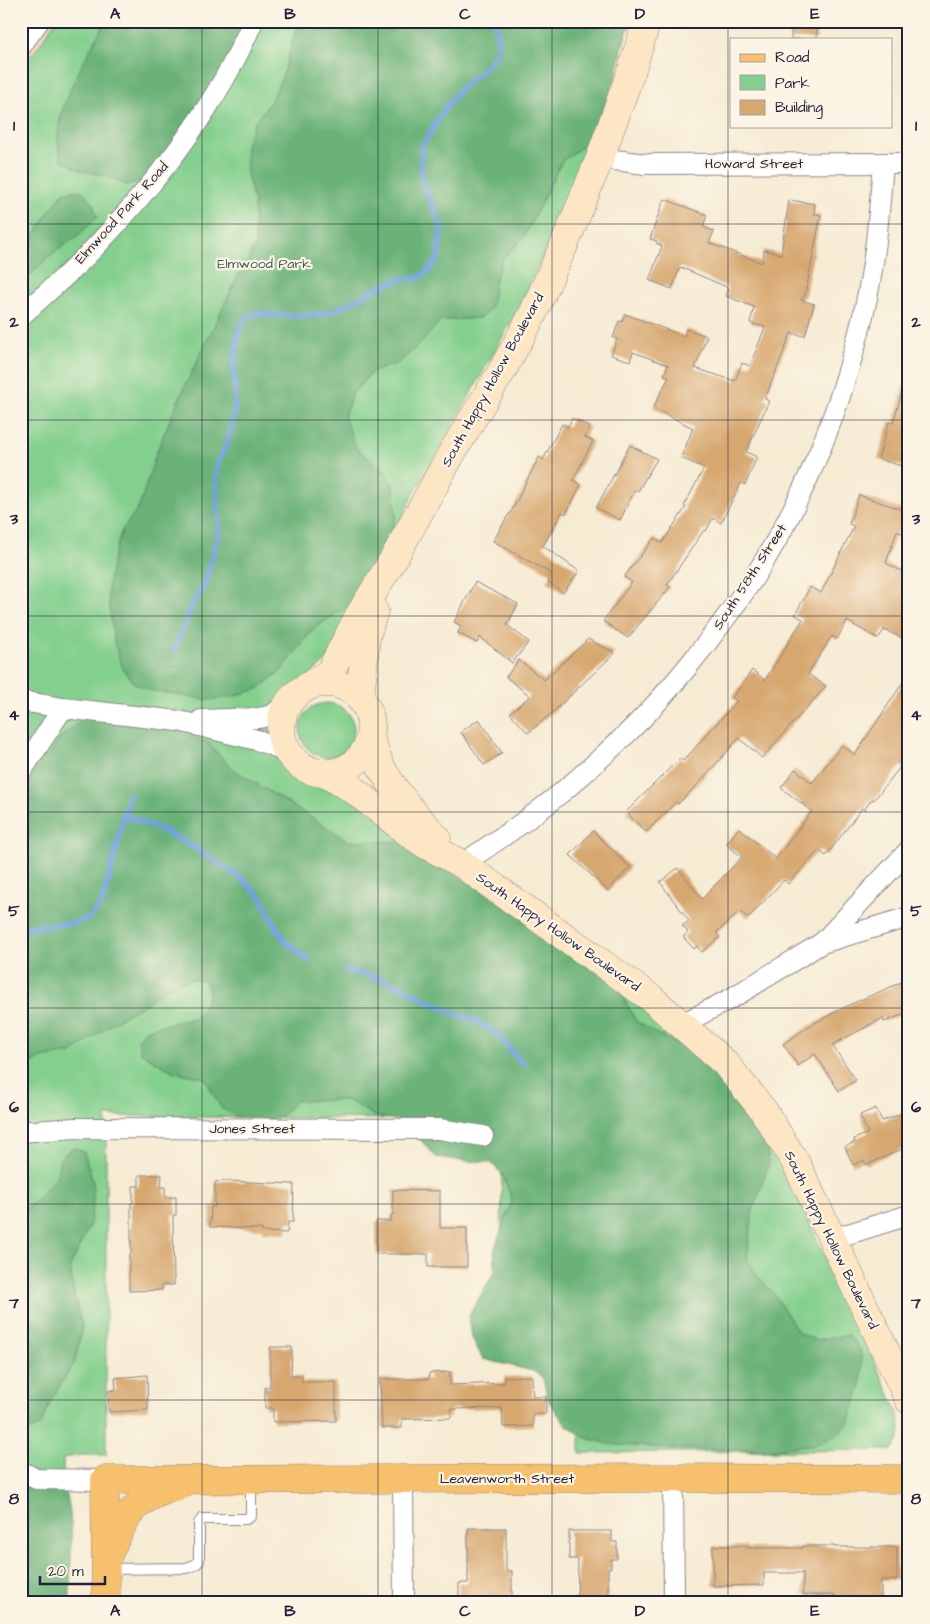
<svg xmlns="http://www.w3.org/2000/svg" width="930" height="1624" font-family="'Architects Daughter',sans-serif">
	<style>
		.built { fill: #f3d4bf }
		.green { fill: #83cf8d; stroke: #527864 }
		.forest { fill: #6ab278; stroke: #466a5a }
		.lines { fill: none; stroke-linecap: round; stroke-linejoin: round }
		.stream { stroke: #72a1db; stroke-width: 6 }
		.building { fill: #d7a770 }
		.lane-casing { stroke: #8c8687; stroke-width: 12 }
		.street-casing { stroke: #8c8687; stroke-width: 22 }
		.secondary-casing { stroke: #8c8687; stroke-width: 29 }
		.primary-casing { stroke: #8c8687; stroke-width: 29 }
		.lane { stroke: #fff; stroke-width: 10 }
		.street { stroke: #fff; stroke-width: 20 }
		.secondary { stroke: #fce6c4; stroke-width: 28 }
		.primary { stroke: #f7c06c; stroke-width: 28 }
		.grid { fill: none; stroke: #22223b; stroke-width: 1; stroke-opacity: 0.55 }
		.labels { text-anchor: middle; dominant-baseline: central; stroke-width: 4.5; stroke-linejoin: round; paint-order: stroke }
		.street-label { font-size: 14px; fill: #22223b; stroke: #fcf5e5 }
		.park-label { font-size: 14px; fill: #3f5654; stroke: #fcf5e5 }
		.neatline { fill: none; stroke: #22223b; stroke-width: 2 }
		.grid-label { font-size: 16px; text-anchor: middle; font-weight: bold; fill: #22223b }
	</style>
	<rect width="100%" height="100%" fill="#fcf5e5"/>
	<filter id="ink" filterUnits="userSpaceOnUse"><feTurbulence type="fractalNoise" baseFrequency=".02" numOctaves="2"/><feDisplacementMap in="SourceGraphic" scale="10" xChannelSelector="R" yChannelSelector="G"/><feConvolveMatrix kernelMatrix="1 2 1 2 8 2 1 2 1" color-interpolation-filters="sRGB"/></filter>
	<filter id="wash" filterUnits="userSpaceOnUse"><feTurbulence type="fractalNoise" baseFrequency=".0096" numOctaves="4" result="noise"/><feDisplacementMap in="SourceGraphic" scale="20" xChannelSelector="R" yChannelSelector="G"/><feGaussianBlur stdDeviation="1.12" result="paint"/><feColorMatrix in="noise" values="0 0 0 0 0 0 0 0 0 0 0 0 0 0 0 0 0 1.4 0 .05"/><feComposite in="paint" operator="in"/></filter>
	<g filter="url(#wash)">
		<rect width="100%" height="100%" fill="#f6ebd3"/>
		<polygon class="built" points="21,21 55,21 39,46 21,68"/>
		<g class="green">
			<path d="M 55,21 L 631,21 L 570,190 L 537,270 L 514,317 L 414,494 L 327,660 L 302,682 L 274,702 L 268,752 L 283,761 L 291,771 L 302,780 L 313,785 L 342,792 L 609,983 L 656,1019 L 704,1060 L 749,1113 L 780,1160 L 896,1408 C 901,1425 905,1435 892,1450 L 580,1453 L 580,1295 L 501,1295 L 502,1120 L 106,1116 L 106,1455 L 82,1455 L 63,1458 L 65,1603 L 21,1603 L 21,68 L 39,46 Z"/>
			<circle cx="327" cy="730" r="27"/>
		</g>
		<g class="forest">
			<path d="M 105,21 L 260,21 L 238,67 L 144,179 L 127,185 L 107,176 L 79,170 L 61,159 C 47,113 86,62 105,21 Z"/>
			<polygon points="300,21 631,21 624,41 616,78 602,112 587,143 562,161 523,239 503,258 495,280 491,308 480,318 440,321 424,340 400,362 372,372 352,394 344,417 357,449 383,469 394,487 396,517 383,556 360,598 313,629 281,671 258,689 235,696 208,700 149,690 134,683 123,669 114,642 108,598 108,583 114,555 122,530 139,507 157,451 178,401 237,278 250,257 255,244 254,203 247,173 246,144 255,122 271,101 283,75 294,36"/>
			<polygon points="81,190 93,203 97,218 74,239 49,256 21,285 21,252 24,252 49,212 63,193"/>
			<polygon points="120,704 142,705 164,714 182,733 208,743 233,769 349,841 408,842 615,977 626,1003 637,1022 655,1033 699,1054 714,1064 764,1134 769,1163 753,1210 747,1260 757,1276 774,1294 799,1333 816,1340 848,1335 860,1348 862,1363 861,1385 847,1426 838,1435 817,1444 768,1450 671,1449 608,1444 584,1437 565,1424 548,1400 543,1378 533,1371 483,1359 472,1338 469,1315 495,1271 494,1250 512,1201 503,1175 490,1162 465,1161 436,1157 403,1121 375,1116 347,1100 296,1101 277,1120 238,1117 221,1108 205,1078 174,1072 141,1053 138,1040 147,1029 194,1018 204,1007 209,992 205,981 190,979 164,989 144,1005 119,1019 71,1053 45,1057 21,1068 21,769 26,764 48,756 60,738 100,705"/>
			<polygon points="73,1147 84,1152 93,1183 93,1204 90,1224 70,1267 75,1299 82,1326 75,1362 51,1400 41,1425 24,1433 21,1433 21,1329 25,1324 28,1296 21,1281 21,1212 33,1203 56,1178 60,1159"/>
			<path d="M 21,1481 L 63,1483 C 77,1520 69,1563 70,1603 L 21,1603 Z"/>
		</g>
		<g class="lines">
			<g class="stream">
				<polyline points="174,651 191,607 204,586 218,537 219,521 216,479 218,462 226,446 233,423 235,405 234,363 239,331 244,319 253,314 307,316 329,313 352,302 377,288 401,279 418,278 429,270 438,258 441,226 425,188 421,169 422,146 443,111 461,88 478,74 492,60 498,50 498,36 494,21"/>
				<polyline points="123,815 162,830 193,847 241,878 261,897 274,924 285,941 308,960"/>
				<polyline points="21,928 74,923 91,917 101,904 109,878 129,795"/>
				<polyline points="346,970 375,977 400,986 428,1001 454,1013 479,1022 500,1037 523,1064"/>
			</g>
		</g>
		<g id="blocks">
			<g class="building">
				<polygon points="791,21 816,21 817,39 791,39"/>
				<polygon points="664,199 707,215 703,227 714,231 709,243 762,263 764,250 781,254 789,200 815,204 814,214 821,215 805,295 801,300 814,304 805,336 791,333 765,399 769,401 746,452 757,457 745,485 741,483 721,523 713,518 706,531 704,530 667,585 670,587 628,638 603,621 632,582 624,577 654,538 662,543 686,507 684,506 704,468 681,458 693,428 653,408 669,377 664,375 668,365 633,352 630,361 611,355 617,339 613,338 619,321 622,322 625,314 684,336 686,329 707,336 695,368 735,381 742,363 750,366 765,327 750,323 754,307 726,296 729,288 680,267 672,289 649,280 662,246 656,243 657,241 650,239"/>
				<polygon points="904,385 909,386 909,468 878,459 889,422 893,423"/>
				<polygon points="572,418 590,427 585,437 593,441 573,480 581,485 566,514 562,512 543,546 579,571 563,593 547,581 552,574 493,541 509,514 510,514 539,457 543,460 562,424 568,427"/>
				<polygon points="630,445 657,459 638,491 635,490 620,520 596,508"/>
				<polygon points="859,495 909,512 909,536 897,531 886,563 909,575 909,641 884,630 878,639 847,621 837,639 832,636 808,674 826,686 762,758 739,738 701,781 678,804 676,802 646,832 626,812 680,758 683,761 737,701 732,698 752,670 765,680 803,619 795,615 810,587 821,593 854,526 849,524"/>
				<polygon points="475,582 518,604 507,625 529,642 512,663 480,637 477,643 458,633 461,626 454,622"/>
				<polygon points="588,639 615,653 559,706 559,707 528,733 510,713 530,696 506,677 519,660 544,680"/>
				<polygon points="909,673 909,771 901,766 874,800 872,799 864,810 862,808 826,856 819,850 788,884 784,880 748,918 740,911 716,933 720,937 702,952 697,946 694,949 683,937 688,932 682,926 689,921 660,882 678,868 702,899 742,857 726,844 739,828 776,859 812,811 781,788 795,769 812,783 842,745 855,755"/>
				<polygon points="479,719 502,753 484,765 461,732"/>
				<polygon points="593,831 630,867 608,891 570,855"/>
				<polygon points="902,982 909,997 909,1012 884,1022 883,1018 832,1045 856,1080 839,1091 815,1054 798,1066 783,1044 809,1026 849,1005"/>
				<polygon points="876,1108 882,1121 909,1111 909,1146 866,1165 864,1160 853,1165 845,1147 855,1142 854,1139 868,1133 860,1115"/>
				<polygon points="139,1175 162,1175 161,1187 165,1187 165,1197 176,1197 176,1215 173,1215 174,1285 162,1285 162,1290 129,1291 129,1254 131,1254 131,1203 133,1203 133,1186 139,1186"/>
				<polygon points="227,1181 294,1184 293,1222 288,1222 287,1233 262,1232 262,1229 210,1227 211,1207 215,1207 215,1182"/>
				<polygon points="393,1190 440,1191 440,1228 467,1228 467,1267 428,1267 428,1254 376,1254 376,1221 391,1221 391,1215 393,1215"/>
				<polygon points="270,1347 292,1347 291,1376 302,1376 302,1382 336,1382 336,1421 273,1422 273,1408 265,1408 265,1387 270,1387"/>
				<polygon points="450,1372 450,1385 504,1383 504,1377 532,1376 533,1397 546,1397 546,1414 533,1414 533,1426 503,1427 502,1408 451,1409 451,1418 402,1419 402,1428 382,1428 380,1379 429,1379 429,1373"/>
				<polygon points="147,1375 148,1410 109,1412 108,1391 116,1390 115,1378"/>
				<polygon points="468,1528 506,1528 506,1571 512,1571 512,1603 490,1603 490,1600 459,1600 459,1583 468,1583"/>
				<polygon points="569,1531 612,1531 612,1542 617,1542 617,1559 611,1559 611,1568 608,1568 608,1603 577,1603 578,1559 569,1559"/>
				<polygon points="713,1546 747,1546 747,1548 803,1548 803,1546 834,1546 834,1547 897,1547 897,1580 881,1580 881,1603 835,1603 835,1595 803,1595 803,1573 764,1573 764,1585 713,1586"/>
			</g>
		</g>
	</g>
	<g filter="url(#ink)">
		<use href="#blocks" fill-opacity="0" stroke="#8c8687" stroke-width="1"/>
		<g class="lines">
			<defs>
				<polyline id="lane" points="107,1569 186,1568 195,1565 199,1561 199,1523 202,1519 246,1519 251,1516 251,1481"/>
				<g id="street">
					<polyline points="21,46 39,21"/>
					<polyline points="600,158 645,164 909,163"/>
					<path d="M 21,316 C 47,292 75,269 99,243 C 161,177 218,104 253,21"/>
					<polyline points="21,701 63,708 179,721 257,740 276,747 288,755"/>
					<polyline points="201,720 259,718 273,715 293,697"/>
					<polyline points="21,772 63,708"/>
					<path d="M 462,864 C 482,851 502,837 522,823 C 557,798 589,770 620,740 C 645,717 668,691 689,665 C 712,637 733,609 753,579 C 804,500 840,410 862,320 C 875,268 879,216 883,163"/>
					<polyline points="823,942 909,850"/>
					<polyline points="682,1024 732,998 822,943 909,917"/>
					<polyline points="21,1132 74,1128 439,1129 483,1136"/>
					<polyline points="832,1239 909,1215"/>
					<polyline points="21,1471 36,1479 105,1480"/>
					<polyline points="673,1478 674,1603"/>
					<polyline points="403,1479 404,1603"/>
				</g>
				<g id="secondary">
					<circle cx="326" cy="728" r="45"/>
					<polyline points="309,686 330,672 358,617 394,558 453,451 503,369 532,316 565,243 600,158 632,69 647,21"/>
					<polyline points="360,698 366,637 374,611"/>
					<path d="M 370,738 C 374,748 377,758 381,767 C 396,794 416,816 437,838"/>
					<polyline points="326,774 351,788 410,834 428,846 462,864 651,998 725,1063 763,1110 796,1163 909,1400"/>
				</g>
				<g id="primary">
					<path d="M 109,1553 C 128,1510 133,1500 180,1485"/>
					<polyline points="106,1603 105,1480 673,1478 909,1479"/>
				</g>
			</defs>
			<use href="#lane" class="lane-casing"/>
			<use href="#street" class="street-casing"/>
			<use href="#secondary" class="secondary-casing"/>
			<use href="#primary" class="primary-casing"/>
			<use href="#lane" class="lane"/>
			<use href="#street" class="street"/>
			<use href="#secondary" class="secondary"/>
			<use href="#primary" class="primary"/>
		</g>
	</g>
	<path class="grid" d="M 202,21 L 202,1603M 378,21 L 378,1603M 552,21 L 552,1603M 728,21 L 728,1603M 21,224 L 909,224M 21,420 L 909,420M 21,616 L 909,616M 21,812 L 909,812M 21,1008 L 909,1008M 21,1204 L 909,1204M 21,1400 L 909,1400"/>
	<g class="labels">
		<g class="street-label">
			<text x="754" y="164">Howard Street</text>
			<text transform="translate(122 213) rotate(-48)">Elmwood Park Road</text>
			<text transform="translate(493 380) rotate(-61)">South Happy Hollow Boulevard</text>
			<text transform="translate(750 577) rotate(-57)">South 58th Street</text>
			<text transform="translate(558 932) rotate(35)">South Happy Hollow Boulevard</text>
			<text x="252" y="1129">Jones Street</text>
			<text transform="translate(831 1240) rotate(64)">South Happy Hollow Boulevard</text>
			<text x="507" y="1479">Leavenworth Street</text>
		</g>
		<g class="park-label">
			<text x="264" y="264">Elmwood Park</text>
		</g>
	</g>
	<rect width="930" height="1624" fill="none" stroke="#fcf5e5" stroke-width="55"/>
	<rect x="730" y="38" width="162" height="90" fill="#fcf5e5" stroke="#a5a1a1"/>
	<rect x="740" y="54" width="25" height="8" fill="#f7c06c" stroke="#a5a1a1"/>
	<text x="775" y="62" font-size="15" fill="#22223b">Road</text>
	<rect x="740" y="75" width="25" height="15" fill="#83cf8d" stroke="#a5a1a1"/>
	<text x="775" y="88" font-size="15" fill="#22223b">Park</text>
	<rect x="740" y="100" width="25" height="15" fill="#d7a770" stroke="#a5a1a1"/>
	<text x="775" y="112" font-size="15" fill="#22223b">Building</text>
	<path d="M40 1576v8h65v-8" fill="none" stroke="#22223b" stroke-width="2.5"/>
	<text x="48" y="1576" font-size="15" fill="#22223b" stroke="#fcf5e5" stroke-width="4" paint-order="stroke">20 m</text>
	<rect x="28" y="28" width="874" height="1568" class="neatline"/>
	<g class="grid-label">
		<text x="115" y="19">A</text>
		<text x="290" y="19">B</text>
		<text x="465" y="19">C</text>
		<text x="640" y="19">D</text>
		<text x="815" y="19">E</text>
		<text x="14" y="131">1</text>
		<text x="916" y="131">1</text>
		<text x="14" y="327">2</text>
		<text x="916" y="327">2</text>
		<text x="14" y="524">3</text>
		<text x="916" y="524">3</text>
		<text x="14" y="720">4</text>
		<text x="916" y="720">4</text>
		<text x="14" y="916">5</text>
		<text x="916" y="916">5</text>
		<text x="14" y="1112">6</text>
		<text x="916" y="1112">6</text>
		<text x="14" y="1308">7</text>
		<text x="916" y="1308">7</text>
		<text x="14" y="1504">8</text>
		<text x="916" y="1504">8</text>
		<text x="115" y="1616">A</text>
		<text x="290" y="1616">B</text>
		<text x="465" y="1616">C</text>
		<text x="640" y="1616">D</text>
		<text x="815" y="1616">E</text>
	</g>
</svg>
